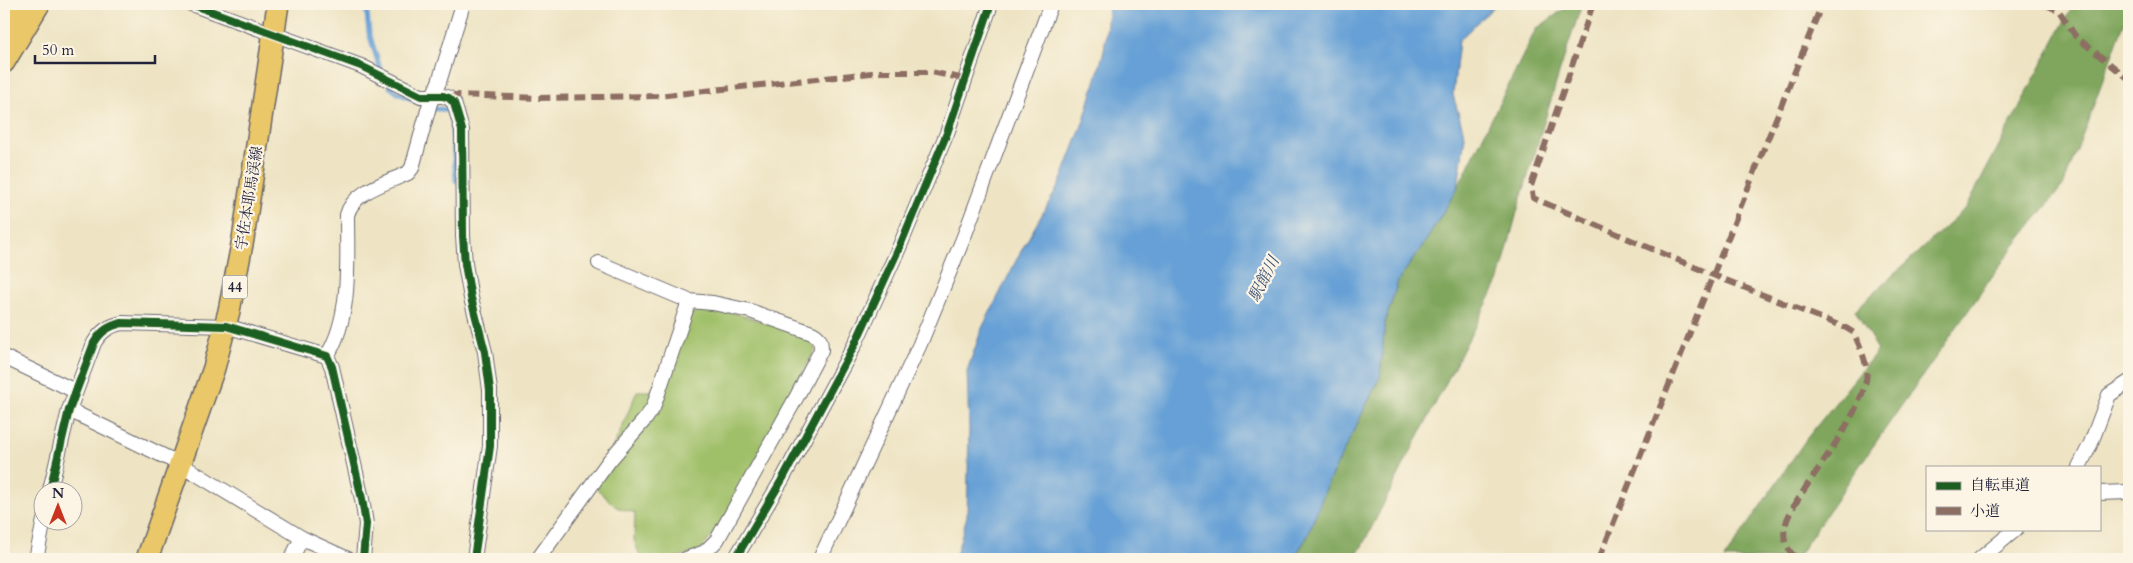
<svg xmlns="http://www.w3.org/2000/svg" width="2133" height="563" font-family="Cardo,'Noto Serif JP',serif">
	<style>
		.green { fill: #9fbf68; stroke: #607052 }
		.forest { fill: #7fa65c; stroke: #50644c }
		.water { fill: #66a0d6; stroke: #446188 }
		.lines { fill: none; stroke-linecap: round; stroke-linejoin: round }
		.stream { stroke: #66a0d6; stroke-width: 5 }
		.minor-casing { stroke: #69666b; stroke-width: 16 }
		.primary-casing { stroke: #69666b; stroke-width: 24 }
		.minor { stroke: #fff; stroke-width: 14 }
		.primary { stroke: #eac769; stroke-width: 21 }
		.quiet { stroke: #8d6e63; stroke-width: 6; stroke-dasharray: 12 6; stroke-linecap: butt }
		.cycleway-casing { stroke: #fcf5e5; stroke-width: 11 }
		.cycleway { stroke: #1b5e20; stroke-width: 8 }
		.labels { text-anchor: middle; dominant-baseline: central; stroke-width: 4.5; stroke-linejoin: round; paint-order: stroke }
		.shield { fill: #fcf5e5; stroke: #63616e; stroke-width: 1 }
		.shield-label { font-size: 14px; font-weight: bold; fill: #22223b }
		.street-label { font-size: 15px; fill: #22223b; stroke: #fcf5e5 }
		.water-label { font-size: 16px; font-style: italic; fill: #3d5479; stroke: #fcf5e5 }
	</style>
	<rect width="100%" height="100%" fill="#fcf5e5"/>
	<filter id="ink" filterUnits="userSpaceOnUse"><feTurbulence type="fractalNoise" baseFrequency=".02" numOctaves="2"/><feDisplacementMap in="SourceGraphic" scale="10" xChannelSelector="R" yChannelSelector="G"/><feConvolveMatrix kernelMatrix="1 2 1 2 8 2 1 2 1" color-interpolation-filters="sRGB"/></filter>
	<filter id="wash" filterUnits="userSpaceOnUse"><feTurbulence type="fractalNoise" baseFrequency=".0096" numOctaves="4" result="noise"/><feDisplacementMap in="SourceGraphic" scale="20" xChannelSelector="R" yChannelSelector="G"/><feGaussianBlur stdDeviation="1.12" result="paint"/><feColorMatrix in="noise" values="0 0 0 0 0 0 0 0 0 0 0 0 0 0 0 0 0 1.4 0 .05"/><feComposite in="paint" operator="in"/></filter>
	<g filter="url(#wash)">
		<rect width="100%" height="100%" fill="#eee4c4"/>
		<polygon class="green" points="694,307 724,310 808,336 814,342 815,350 722,523 700,551 673,559 641,559 634,540 635,513 616,507 594,486 619,434 637,391 652,391"/>
		<g class="forest">
			<polygon points="1565,4 1582,4 1560,70 1517,212 1499,280 1360,550 1353,559 1293,559 1307,537 1328,483 1380,377 1385,322 1398,281 1427,239 1458,187 1536,29 1564,9"/>
			<polygon points="2071,4 2129,4 2129,10 2064,184 2008,254 1862,462 1796,559 1724,559 1807,438 1878,350 1855,310 1966,208 2073,5"/>
		</g>
		<polygon class="water" points="1109,4 1497,4 1459,40 1453,95 1465,136 1458,187 1427,239 1398,281 1385,322 1380,377 1328,483 1307,537 1293,559 955,559 967,516 969,430 967,371 982,328 1020,253 1060,183 1084,120 1104,51"/>
		<g class="lines">
			<g class="stream">
				<polyline points="366,4 369,33 381,72"/>
				<polyline points="390,87 398,93 433,109 442,109 448,111 451,117 456,181"/>
			</g>
		</g>
	</g>
	<g filter="url(#ink)">
		<g class="lines">
			<defs>
				<g id="minor">
					<polyline points="191,4 361,66 421,96 443,96 449,98 454,103 462,130 463,236 465,264 471,298 485,352 490,390 490,446 474,559"/>
					<path d="M 599,263 L 689,301 L 713,303 L 750,311 L 812,333 C 820,337 821,341 821,350 L 796,398 L 717,540 L 705,552 L 686,559"/>
					<path d="M 327,356 C 352,316 347,260 347,215 C 353,191 387,183 408,173 L 412,168 L 430,103 L 439,82 L 463,4"/>
					<polyline points="4,357 75,391"/>
					<polyline points="69,410 180,464 302,538 348,559"/>
					<polyline points="2079,467 2091,443 2109,395 2129,382"/>
					<path d="M 50,490 L 69,410 L 94,343 C 101,331 109,326 122,323 L 226,326 L 327,356 L 332,367 L 362,499 L 366,524 L 363,559"/>
					<polyline points="2099,493 2129,492"/>
					<polyline points="36,559 44,520"/>
					<polyline points="291,559 302,538"/>
					<polyline points="538,559 609,461 646,418 653,408 689,301"/>
					<polyline points="735,559 783,478 855,344 899,248 947,133 991,4"/>
					<polyline points="820,559 920,344 965,234 1051,4"/>
					<polyline points="1980,559 2016,529"/>
				</g>
				<g id="primary">
					<polyline points="4,24 16,4"/>
					<polyline points="4,62 39,4"/>
					<polyline points="147,559 214,368 229,311 243,239 278,4"/>
				</g>
			</defs>
			<use href="#minor" class="minor-casing"/>
			<use href="#primary" class="primary-casing"/>
			<use href="#minor" class="minor"/>
			<use href="#primary" class="primary"/>
			<g class="quiet">
				<path d="M 1593,4 L 1531,186 L 1533,198 L 1713,275 L 1846,328 L 1854,333 C 1860,348 1869,364 1866,380 C 1859,414 1823,461 1804,490 C 1797,502 1787,514 1785,528 C 1782,541 1788,554 1800,559"/>
				<polyline points="2044,4 2059,11 2076,37 2129,79"/>
				<polyline points="449,98 456,95 539,98 658,96 881,72 931,72 965,79"/>
				<polyline points="1599,559 1822,4"/>
			</g>
			<defs>
				<g id="cycleway">
					<polyline points="191,4 361,66 421,96 443,96 449,98 454,103 462,130 463,236 465,264 471,298 485,352 490,390 490,446 474,559"/>
					<path d="M 50,490 L 69,410 L 94,343 C 101,331 109,326 122,323 L 226,326 L 327,356 L 332,367 L 362,499 L 366,524 L 363,559"/>
					<polyline points="735,559 783,478 855,344 899,248 947,133 991,4"/>
				</g>
			</defs>
			<use href="#cycleway" class="cycleway-casing"/>
			<use href="#cycleway" class="cycleway"/>
		</g>
	</g>
	<g class="labels">
		<rect class="shield" x="222.5" y="275.5" width="25" height="23" rx="4"/>
		<g class="shield-label">
			<text x="235" y="287">44</text>
		</g>
		<g class="street-label">
			<text transform="translate(249 198) rotate(-81)">宇佐本耶馬渓線</text>
		</g>
		<g class="water-label">
			<text transform="translate(1264 279) rotate(-63)">駅館川</text>
		</g>
	</g>
	<rect width="2133" height="563" fill="none" stroke="#fcf5e5" stroke-width="20"/>
	<rect x="1926" y="466" width="175" height="65" fill="#fcf5e5" stroke="#a5a1a1"/>
	<rect x="1936" y="482" width="25" height="8" fill="#1b5e20" stroke="#a5a1a1"/>
	<text x="1970" y="490" font-size="15" fill="#22223b">自転車道</text>
	<rect x="1936" y="507" width="25" height="8" fill="#8d6e63" stroke="#a5a1a1"/>
	<text x="1970" y="516" font-size="15" fill="#22223b">小道</text>
	<g transform="translate(58 506)"><circle r="24" fill="#fcf5e5" stroke="#a5a1a1"/>
	<path d="M0-4L9 19L0 12L-9 19Z" fill="#c8321e"/>
	<text y="-8" font-size="14" font-weight="bold" text-anchor="middle" fill="#22223b">N</text>
	</g>
	<path d="M35 55v8h120v-8" fill="none" stroke="#22223b" stroke-width="2.5"/>
	<text x="42" y="55" font-size="15" fill="#22223b" stroke="#fcf5e5" stroke-width="4" paint-order="stroke">50 m</text>
</svg>
